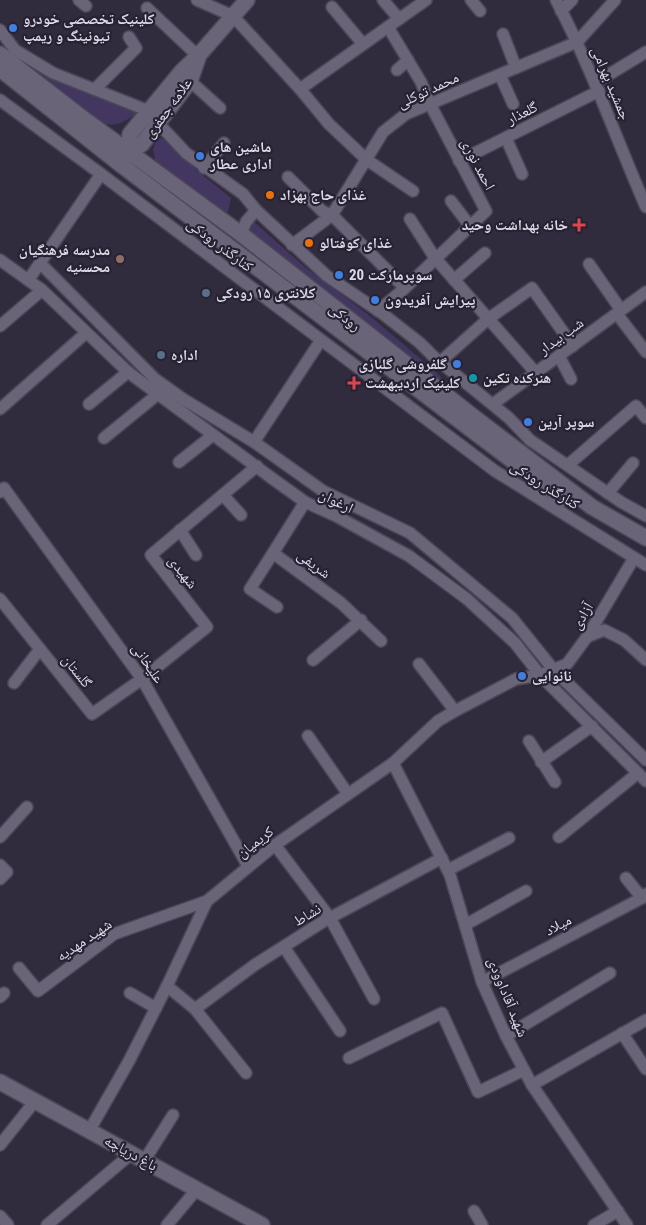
<svg xmlns="http://www.w3.org/2000/svg" width="646" height="1225" font-family="'Roboto Condensed','Noto Naskh Arabic',sans-serif">
	<style>
		.green { fill: #433661 }
		.lines { fill: none; stroke-linecap: round; stroke-linejoin: round }
		.street-casing { stroke: #4c4756; stroke-width: 14 }
		.secondary-casing { stroke: #4c4756; stroke-width: 18 }
		.street { stroke: #696477; stroke-width: 11 }
		.secondary { stroke: #696477; stroke-width: 15 }
		.shop-dot { fill: #3f7fe0; stroke: #272233; stroke-width: 2 }
		.food-dot { fill: #e8710a; stroke: #272233; stroke-width: 2 }
		.health-dot { fill: #e0444e; stroke: #272233; stroke-width: 2 }
		.education-dot { fill: #8d6e63; stroke: #272233; stroke-width: 2 }
		.service-dot { fill: #5c6f8a; stroke: #272233; stroke-width: 2 }
		.culture-dot { fill: #0f9aa8; stroke: #272233; stroke-width: 2 }
		.labels { text-anchor: middle; dominant-baseline: central; stroke-width: 4.5; stroke-linejoin: round; paint-order: stroke }
		.poi-label { font-size: 15px; font-weight: bold; fill: #dcdae5; stroke: #272233; text-anchor: start }
		.street-label { font-size: 15px; fill: #dcdae5; stroke: #272233 }
	</style>
	<rect width="100%" height="100%" fill="#302c3d"/>
	<g class="green">
		<path d="M 15,61 L 138,113 C 120,124 115,129 95,120 Z"/>
		<polygon points="157,137 164,139 199,172 231,198 227,216 156,164 153,150"/>
		<polygon points="253,221 306,268 370,316 435,371 467,405 246,234"/>
	</g>
	<g class="lines">
		<defs>
			<g id="street">
				<polyline points="79,0 86,6"/>
				<polyline points="197,0 233,16 300,89 329,124 367,160 413,191"/>
				<polyline points="383,0 399,19"/>
				<polyline points="471,0 480,11"/>
				<path d="M 556,0 C 591,67 616,138 646,207"/>
				<polyline points="332,7 363,44"/>
				<polyline points="147,8 198,56"/>
				<polyline points="561,11 572,0"/>
				<polyline points="0,30 15,50 53,73 149,111"/>
				<polyline points="503,34 516,68"/>
				<polyline points="397,70 408,60"/>
				<polyline points="500,75 513,104"/>
				<polyline points="190,81 220,108"/>
				<polyline points="595,83 646,52"/>
				<polyline points="95,89 136,48 129,37"/>
				<polyline points="300,89 426,0"/>
				<polyline points="0,100 101,174 495,471 646,565"/>
				<polyline points="158,123 186,153 243,194 256,210 327,276 383,314 420,343 434,357 509,418 530,440 621,502 646,516"/>
				<polyline points="506,138 522,174"/>
				<polyline points="459,161 599,91"/>
				<polyline points="204,168 224,143"/>
				<polyline points="288,177 322,211 332,215 405,288"/>
				<polyline points="451,201 470,226"/>
				<polyline points="410,219 435,258 536,373"/>
				<polyline points="241,234 246,222 256,210"/>
				<polyline points="292,245 332,215 383,132 406,114 577,42 615,0"/>
				<polyline points="0,260 42,290 128,372 273,479 305,502 338,517 409,556 467,599 515,643 540,675 646,781"/>
				<polyline points="40,263 155,379 183,399 254,442 323,491 410,533 512,618 553,669 646,760"/>
				<polyline points="589,264 621,310"/>
				<polyline points="29,279 101,174"/>
				<polyline points="454,280 485,253"/>
				<polyline points="378,311 405,288 486,211 430,104 421,82 388,27"/>
				<polyline points="617,314 646,352"/>
				<polyline points="0,326 42,290"/>
				<polyline points="559,356 571,379"/>
				<polyline points="440,362 488,319 532,288 573,346"/>
				<polyline points="89,404 128,372"/>
				<polyline points="493,404 646,292"/>
				<polyline points="0,409 86,333"/>
				<polyline points="104,438 158,394"/>
				<polyline points="254,442 321,340"/>
				<polyline points="179,462 213,435"/>
				<polyline points="568,465 636,406 646,418"/>
				<polyline points="0,492 4,488 142,679 248,866"/>
				<polyline points="608,493 633,463"/>
				<polyline points="223,495 241,515"/>
				<polyline points="305,502 273,553 341,603 381,641"/>
				<polyline points="180,530 196,555"/>
				<polyline points="273,553 250,589 277,607"/>
				<polyline points="0,599 92,714 142,679 207,627 151,555 257,466"/>
				<polyline points="587,637 604,630 624,640 646,660"/>
				<polyline points="313,660 361,620"/>
				<polyline points="419,664 455,711"/>
				<polyline points="14,683 40,649"/>
				<polyline points="308,736 348,794"/>
				<polyline points="529,741 555,782"/>
				<polyline points="541,762 592,726"/>
				<polyline points="393,763 450,875 482,982 506,1036 532,1085 627,1225"/>
				<polyline points="0,837 27,807"/>
				<polyline points="559,837 638,773"/>
				<polyline points="275,845 330,918 374,999"/>
				<polyline points="0,865 7,872 0,879"/>
				<polyline points="448,870 509,838"/>
				<polyline points="626,878 642,898"/>
				<polyline points="465,925 526,891"/>
				<polyline points="284,947 340,1031"/>
				<polyline points="19,968 38,991 114,934 207,901"/>
				<polyline points="482,982 642,898 646,894"/>
				<polyline points="167,986 195,1009 246,1073"/>
				<polyline points="130,993 156,1008"/>
				<polyline points="0,997 4,993"/>
				<polyline points="195,1009 256,964 324,921 442,858"/>
				<polyline points="622,1033 646,1069"/>
				<polyline points="506,1036 610,973"/>
				<polyline points="349,1058 442,1013 478,1092 524,1070"/>
				<polyline points="532,1085 646,1020"/>
				<polyline points="89,1131 129,1061 167,986 207,901 275,845 393,763 438,721 455,711 516,679 540,675 567,664 587,637 634,558"/>
				<polyline points="0,1145 35,1101"/>
				<polyline points="144,1161 173,1115"/>
				<polyline points="474,1211 482,1225"/>
				<polyline points="0,1216 8,1225"/>
				<polyline points="47,1225 131,1154"/>
				<polyline points="167,1225 197,1189"/>
				<polyline points="594,1225 618,1211"/>
			</g>
			<g id="secondary">
				<polyline points="0,54 80,116 241,234 475,418 592,507 646,538"/>
				<polyline points="0,69 120,164 563,499"/>
				<polyline points="129,152 130,134 182,71 198,56 247,0"/>
				<polyline points="126,157 129,152 142,144 190,81 198,58"/>
				<polyline points="0,1082 262,1225"/>
			</g>
		</defs>
		<use href="#street" class="street-casing"/>
		<use href="#secondary" class="secondary-casing"/>
		<use href="#street" class="street"/>
		<use href="#secondary" class="secondary"/>
	</g>
	<g class="shop-dot">
		<circle cx="13" cy="28" r="5"/>
		<circle cx="200" cy="156" r="5"/>
		<circle cx="339" cy="275" r="5"/>
		<circle cx="375" cy="300" r="5"/>
		<circle cx="457" cy="364" r="5"/>
		<circle cx="528" cy="422" r="5"/>
		<circle cx="522" cy="676" r="5"/>
	</g>
	<g class="food-dot">
		<circle cx="270" cy="195" r="5"/>
		<circle cx="309" cy="243" r="5"/>
	</g>
	<g class="health-dot">
		<path d="M576.5 217.5h5v5h5v5h-5v5h-5v-5h-5v-5h5z"/>
		<path d="M351.5 375.5h5v5h5v5h-5v5h-5v-5h-5v-5h5z"/>
	</g>
	<circle class="education-dot" cx="120" cy="259" r="5"/>
	<g class="service-dot">
		<circle cx="206" cy="293" r="5"/>
		<circle cx="161" cy="355" r="5"/>
	</g>
	<circle class="culture-dot" cx="473" cy="378" r="5"/>
	<g class="labels">
		<g class="poi-label">
			<text x="23" y="19">کلینیک تخصصی خودرو<tspan x="23" dy="17">تیونینگ و ریمپ</tspan></text>
			<text x="210" y="147">ماشین های<tspan x="210" dy="17">اداری عطار</tspan></text>
			<text x="280" y="195">غذای حاج بهزاد</text>
			<text x="568" y="225" text-anchor="end">خانه بهداشت وحید</text>
			<text x="319" y="243">غذای کوفتالو</text>
			<text x="110" y="250" text-anchor="end">مدرسه فرهنگیان<tspan x="110" dy="17">محسنیه</tspan></text>
			<text x="349" y="275">سوپرمارکت 20</text>
			<text x="216" y="293">کلانتری ۱۵ رودکی</text>
			<text x="385" y="300">پیرایش آفریدون</text>
			<text x="171" y="355">اداره</text>
			<text x="447" y="364" text-anchor="end">گلفروشی گلبازی</text>
			<text x="483" y="378">هنرکده تکین</text>
			<text x="365" y="383">کلینیک اردیبهشت</text>
			<text x="538" y="422">سوپر آرین</text>
			<text x="532" y="676">نانوایی</text>
		</g>
		<g class="street-label">
			<text transform="translate(611 83) rotate(67)">جمشید بهرامی</text>
			<text transform="translate(428 90) rotate(-25)">محمد توکلی</text>
			<text transform="translate(168 108) rotate(-54)">علامه جعفری</text>
			<text transform="translate(522 113) rotate(-27)">گلعذار</text>
			<text transform="translate(478 164) rotate(62)">احمد نوری</text>
			<text transform="translate(220 245) rotate(37)">کنارگذر رودکی</text>
			<text transform="translate(345 317) rotate(38)">رودکی</text>
			<text transform="translate(561 336) rotate(-36)">شب بیدار</text>
			<text transform="translate(545 485) rotate(32)">کنارگذر رودکی</text>
			<text transform="translate(336 501) rotate(26)">ارغوان</text>
			<text transform="translate(314 564) rotate(37)">شریفی</text>
			<text transform="translate(183 572) rotate(52)">شهیدی</text>
			<text transform="translate(582 616) rotate(-59)">آزادی</text>
			<text transform="translate(148 663) rotate(56)">علیخانی</text>
			<text transform="translate(77 671) rotate(51)">گلستان</text>
			<text transform="translate(255 842) rotate(-37)">کریمیان</text>
			<text transform="translate(307 915) rotate(-31)">نشاط</text>
			<text transform="translate(558 925) rotate(-28)">میلاد</text>
			<text transform="translate(84 940) rotate(-34)">شهید مهدیه</text>
			<text transform="translate(508 997) rotate(68)">شهید آقاداوودی</text>
			<text transform="translate(131 1153) rotate(29)">باغ دریاچه</text>
		</g>
	</g>
</svg>
